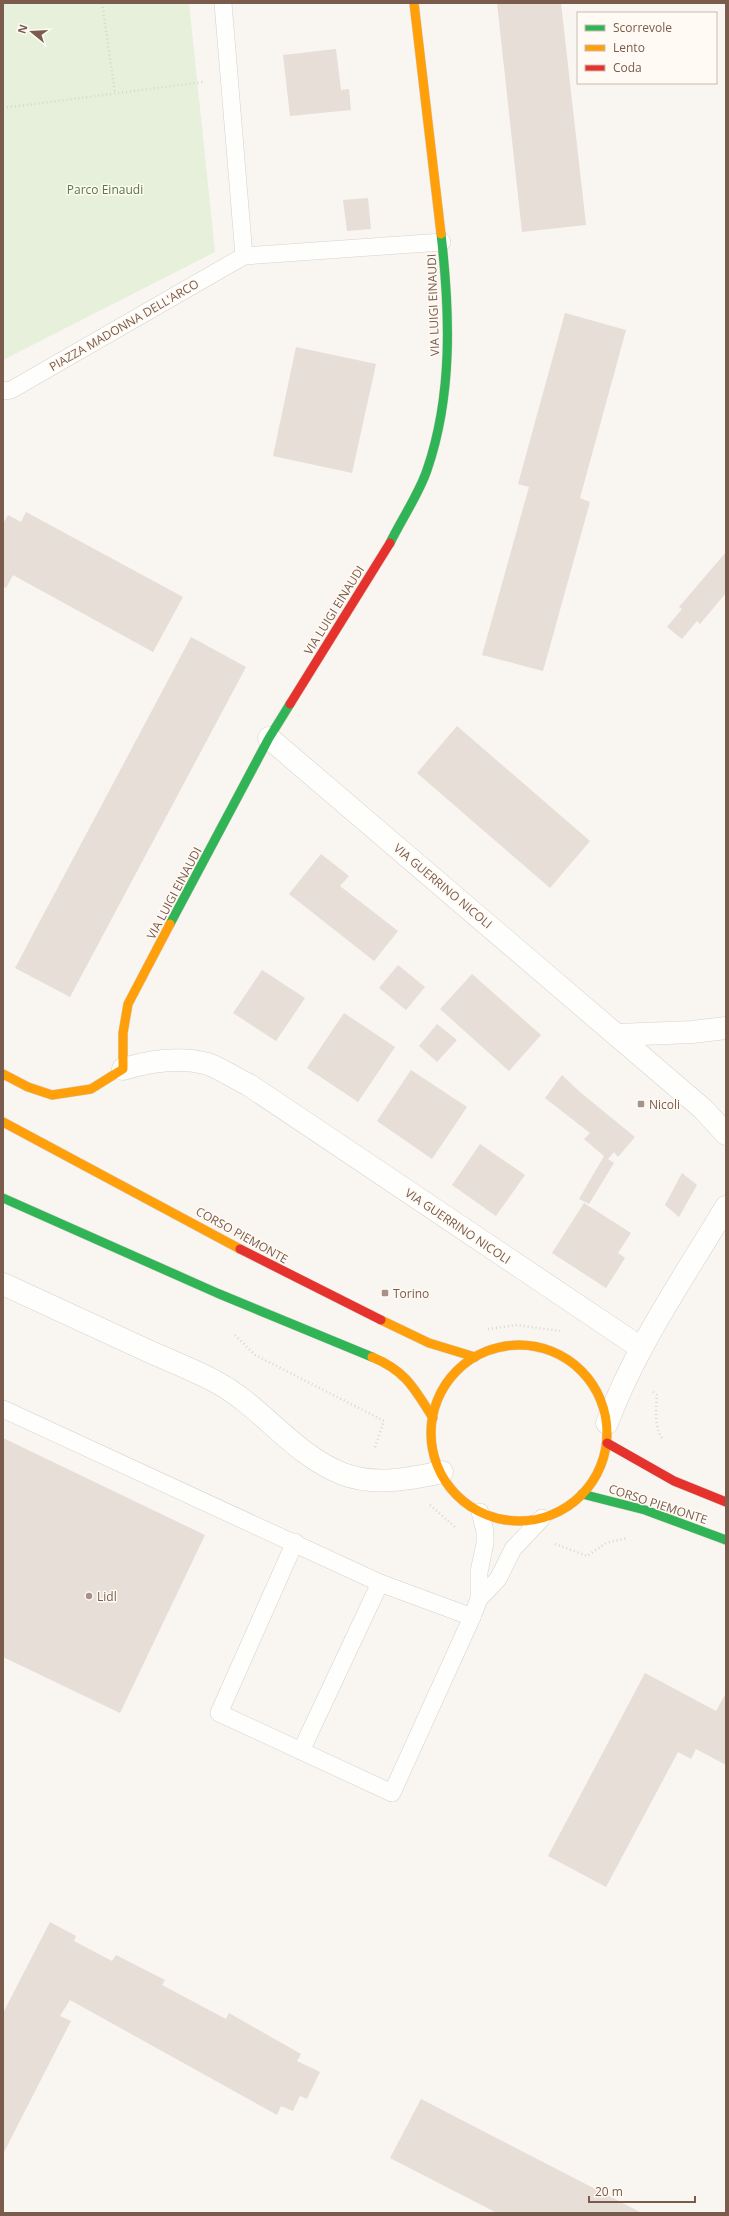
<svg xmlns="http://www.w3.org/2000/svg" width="729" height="2216" font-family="'Open Sans',sans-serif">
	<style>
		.green { fill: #e7f0db }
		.building { fill: #e6ded7 }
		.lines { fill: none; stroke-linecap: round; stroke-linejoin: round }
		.lane-casing { stroke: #d7d1cb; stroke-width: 18 }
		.street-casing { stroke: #d7d1cb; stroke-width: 23 }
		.fast-casing { stroke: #d9d2cb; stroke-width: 10 }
		.slow-casing { stroke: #d9d2cb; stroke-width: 10 }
		.jam-casing { stroke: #d9d2cb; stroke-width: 10 }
		.path { stroke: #dcd5d0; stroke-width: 2.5; stroke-dasharray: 1 3; stroke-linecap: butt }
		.lane { stroke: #fefefd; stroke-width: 17 }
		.street { stroke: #fefefd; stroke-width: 22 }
		.fast { stroke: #30b455; stroke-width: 9 }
		.slow { stroke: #ff9f0a; stroke-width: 9 }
		.jam { stroke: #e5322d; stroke-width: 9 }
		.poi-dot { fill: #a69286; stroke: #fffaf3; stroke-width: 1.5 }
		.labels { text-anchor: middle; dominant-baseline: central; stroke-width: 3; stroke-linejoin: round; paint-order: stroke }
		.park-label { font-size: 12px; fill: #537a41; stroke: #fffaf3 }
		.street-label { font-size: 12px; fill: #7a5c4d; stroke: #fffaf3 }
		.poi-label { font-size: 12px; fill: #7a5c4d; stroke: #fffaf3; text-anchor: start }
	</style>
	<rect width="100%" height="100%" fill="#f9f5f0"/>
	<polygon class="green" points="3,3 189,3 215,252 3,360"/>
	<g class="building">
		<polygon points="497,3 561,3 586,225 522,232"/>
		<polygon points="336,49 341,90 349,89 351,110 290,116 283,55"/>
		<polygon points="368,198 371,229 347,231 343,200"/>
		<polygon points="565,313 626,330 580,498 590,502 543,671 482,655 529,487 518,484"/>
		<polygon points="296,347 376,364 352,473 273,456"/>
		<polygon points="26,512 183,597 153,652 13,575 6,588 3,586 3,524 8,515 21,522"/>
		<polygon points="726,552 726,593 700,624 697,621 682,639 667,627 682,609 679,607"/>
		<polygon points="191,637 246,667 70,997 15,968"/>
		<polygon points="457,726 590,841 550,888 417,773"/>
		<polygon points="321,854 349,876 340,886 398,931 374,961 289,894"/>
		<polygon points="398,965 425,987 406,1010 379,988"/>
		<polygon points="262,970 305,998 276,1041 233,1013"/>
		<polygon points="472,974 541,1035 509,1071 440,1009"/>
		<polygon points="344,1013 395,1047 358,1102 307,1068"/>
		<polygon points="437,1024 457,1040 437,1062 419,1046"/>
		<polygon points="411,1070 467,1107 432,1159 377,1121"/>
		<polygon points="562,1075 581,1093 635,1137 618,1157 614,1152 608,1159 614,1163 589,1204 579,1199 604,1156 584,1139 590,1133 545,1098"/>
		<polygon points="480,1144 525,1175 496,1216 452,1185"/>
		<polygon points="682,1173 697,1185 679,1217 665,1205"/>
		<polygon points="584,1203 631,1233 618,1253 625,1258 606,1288 552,1253"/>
		<polygon points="3,1438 205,1535 120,1713 3,1657"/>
		<polygon points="645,1673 716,1711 726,1693 726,1765 696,1749 691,1759 678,1752 606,1887 548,1856"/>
		<polygon points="50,1922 76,1936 74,1941 112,1961 116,1955 165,1980 162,1985 226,2019 229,2013 301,2054 297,2061 320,2072 307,2099 300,2096 293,2111 281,2106 277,2115 70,2000 60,2016 71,2021 3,2154 3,2013"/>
		<polygon points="421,2099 642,2213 497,2213 390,2158"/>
	</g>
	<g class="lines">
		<defs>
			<g id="lane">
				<polyline points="223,3 244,256"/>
				<polyline points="3,391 11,390 244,256 442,242"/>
				<polyline points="3,1409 380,1583 472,1617 479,1599 479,1572 485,1543 485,1531 480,1512"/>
				<polyline points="295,1542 219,1713 392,1793 472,1617"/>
				<polyline points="479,1599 498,1579 513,1549 542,1518"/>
				<polyline points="301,1751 380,1583"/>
			</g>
			<g id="street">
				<polyline points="269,738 703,1109 726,1134"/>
				<polyline points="617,1035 692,1032 726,1028"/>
				<path d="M 123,1069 C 150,1061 179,1056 208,1064 C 222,1069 236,1079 249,1085 L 641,1348"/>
				<path d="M 3,1284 C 51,1306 99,1328 146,1350 C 170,1361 195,1370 218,1383 C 263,1408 294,1455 343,1474 C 374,1486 410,1479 442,1472"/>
				<path d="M 607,1423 C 636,1346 684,1277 726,1207"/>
			</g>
			<g id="fast">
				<path d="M 390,543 C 401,520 419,494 427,470 C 453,395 450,312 441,234"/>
				<polyline points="170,924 269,738 290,704"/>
				<polyline points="3,1198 217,1293 372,1357"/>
				<polyline points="582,1494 645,1510 726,1540"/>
			</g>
			<g id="slow">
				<polyline points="414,3 441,234"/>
				<polyline points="3,1074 28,1087 52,1095 91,1089 123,1069 123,1033 128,1004 170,924"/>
				<polyline points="3,1122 240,1249"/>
				<polyline points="381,1320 429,1343 475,1357"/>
				<circle cx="519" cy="1433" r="88"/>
				<path d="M 372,1357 C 406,1371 414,1388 433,1418"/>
			</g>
			<g id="jam">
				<polyline points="290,704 390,543"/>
				<polyline points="240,1249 381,1320"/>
				<polyline points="607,1443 674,1481 726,1502"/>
			</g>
		</defs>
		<use href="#lane" class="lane-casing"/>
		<use href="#street" class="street-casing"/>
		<use href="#fast" class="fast-casing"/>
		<use href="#slow" class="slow-casing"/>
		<use href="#jam" class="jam-casing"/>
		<g class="path">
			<polyline points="102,3 115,93"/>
			<polyline points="3,108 203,82"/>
			<polyline points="488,1329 517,1325 560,1331"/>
			<polyline points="235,1335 255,1355 384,1421 374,1450"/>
			<path d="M 653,1392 L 657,1395 C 656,1409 654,1426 662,1438"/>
			<polyline points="430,1505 455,1527"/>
			<polyline points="555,1544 587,1556 606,1543 627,1538"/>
		</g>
		<use href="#lane" class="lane"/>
		<use href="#street" class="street"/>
		<use href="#fast" class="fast"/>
		<use href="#slow" class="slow"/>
		<use href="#jam" class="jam"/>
	</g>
	<g class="poi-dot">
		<rect x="637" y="1100" width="8" height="8" rx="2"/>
		<rect x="381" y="1289" width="8" height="8" rx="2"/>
		<circle cx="89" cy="1596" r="4"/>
	</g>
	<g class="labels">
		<g class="park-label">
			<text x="105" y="189">Parco Einaudi</text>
		</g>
		<g class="street-label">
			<text transform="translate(433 305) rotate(-92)">VIA LUIGI EINAUDI</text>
			<text transform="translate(124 325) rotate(-30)">PIAZZA MADONNA DELL'ARCO</text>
			<text transform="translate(334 610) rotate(-58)">VIA LUIGI EINAUDI</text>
			<text transform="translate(443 886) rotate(40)">VIA GUERRINO NICOLI</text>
			<text transform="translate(174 893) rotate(-62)">VIA LUIGI EINAUDI</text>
			<text transform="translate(458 1226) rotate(34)">VIA GUERRINO NICOLI</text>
			<text transform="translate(242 1235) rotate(29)">CORSO PIEMONTE</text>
			<text transform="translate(658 1504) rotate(18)">CORSO PIEMONTE</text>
		</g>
		<g class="poi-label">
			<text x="649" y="1104">Nicoli</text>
			<text x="393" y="1293">Torino</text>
			<text x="97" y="1596">Lidl</text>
		</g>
	</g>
	<rect width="729" height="2216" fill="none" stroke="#7a5c4d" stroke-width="8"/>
	<rect x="577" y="12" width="140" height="72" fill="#fffaf3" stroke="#cabbb1"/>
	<rect x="585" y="25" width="20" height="6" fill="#30b455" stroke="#cabbb1"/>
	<text x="613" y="32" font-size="12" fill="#7a5c4d">Scorrevole</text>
	<rect x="585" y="45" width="20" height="6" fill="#ff9f0a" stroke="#cabbb1"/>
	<text x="613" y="52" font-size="12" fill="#7a5c4d">Lento</text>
	<rect x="585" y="65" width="20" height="6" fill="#e5322d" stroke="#cabbb1"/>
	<text x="613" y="72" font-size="12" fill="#7a5c4d">Coda</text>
	<g transform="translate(32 32) rotate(288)" stroke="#fffaf3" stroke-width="3" paint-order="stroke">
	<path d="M0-3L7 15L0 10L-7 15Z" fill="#7a5c4d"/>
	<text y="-6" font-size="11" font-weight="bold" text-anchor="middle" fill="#7a5c4d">N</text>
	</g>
	<path d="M589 2196v6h106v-6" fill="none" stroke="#7a5c4d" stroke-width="2"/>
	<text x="595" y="2196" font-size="12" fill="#7a5c4d" stroke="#fffaf3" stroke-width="3" paint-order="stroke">20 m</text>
</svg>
